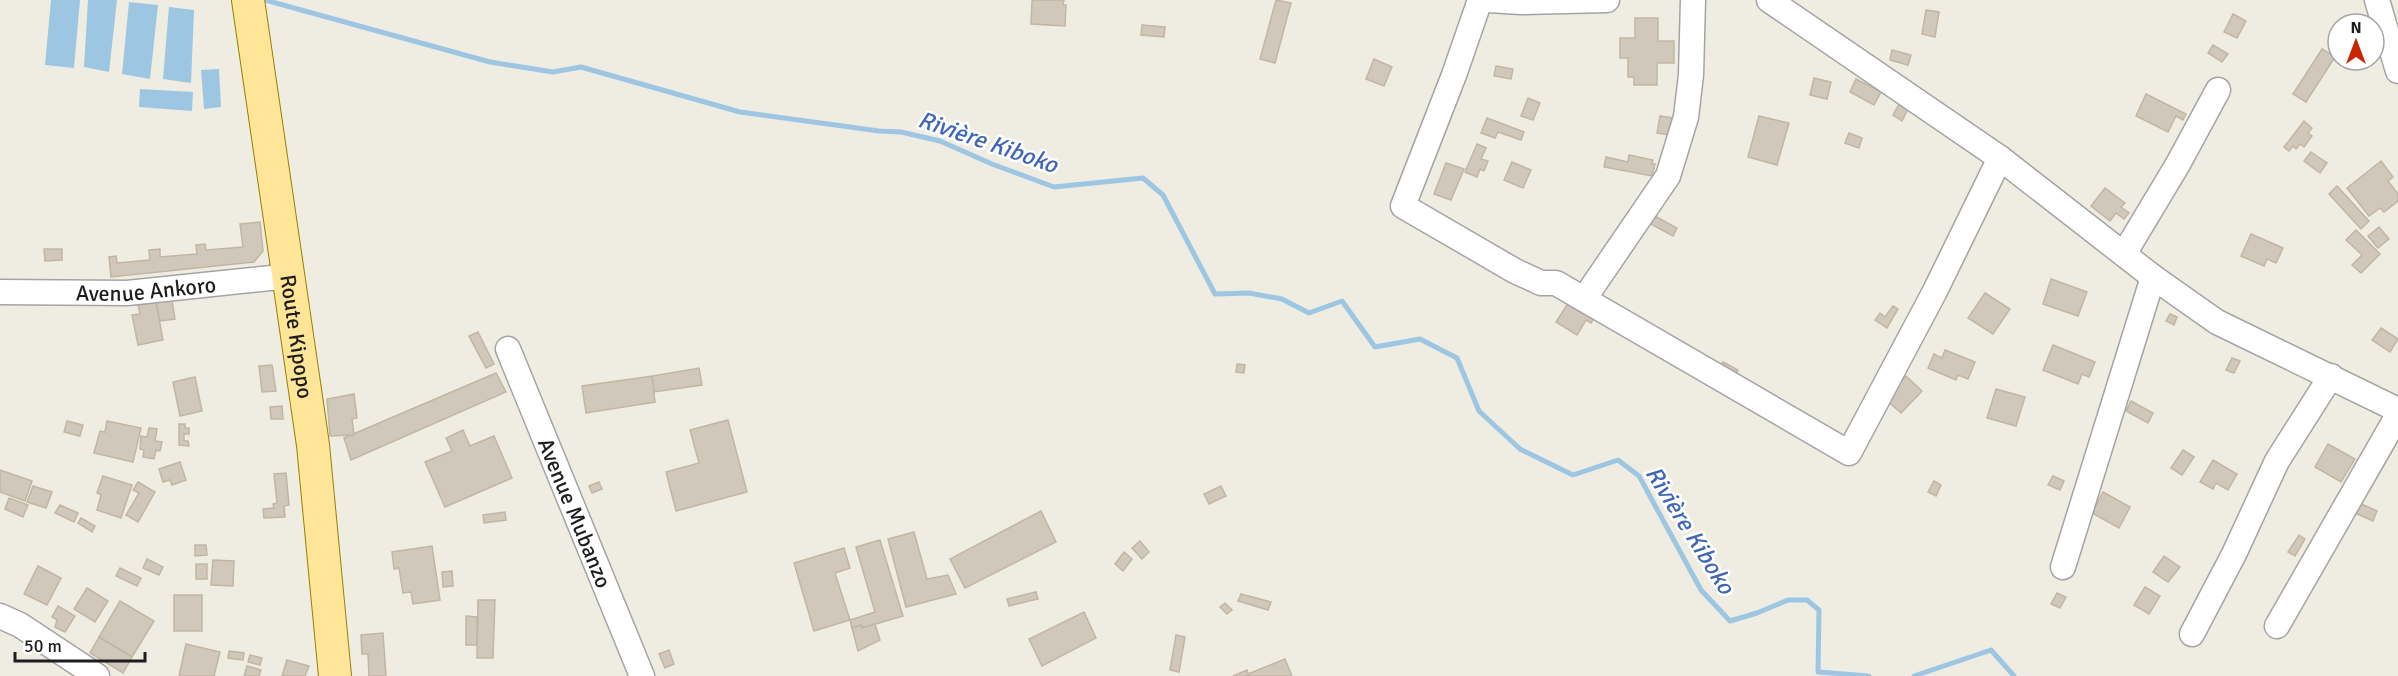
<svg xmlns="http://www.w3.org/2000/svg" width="2398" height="676" font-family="Signika,sans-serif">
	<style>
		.water { fill: #9dc6e2 }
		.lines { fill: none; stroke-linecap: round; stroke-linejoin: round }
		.stream { stroke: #9dc6e2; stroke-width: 5 }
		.building { fill: #d0c8bb; stroke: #c2b6a3; stroke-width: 1.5 }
		.minor-casing { stroke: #a4a4a4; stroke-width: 27 }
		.major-casing { stroke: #968000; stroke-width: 34 }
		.minor { stroke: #fff; stroke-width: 24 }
		.major { stroke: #ffe597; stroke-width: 32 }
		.labels { text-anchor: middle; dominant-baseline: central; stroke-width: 5; stroke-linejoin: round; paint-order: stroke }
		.street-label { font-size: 22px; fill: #1d1d1d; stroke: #fff }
		.water-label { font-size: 24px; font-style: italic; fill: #4066b6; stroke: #fff }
	</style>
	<rect width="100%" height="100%" fill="#efede2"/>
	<g class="water">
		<polygon points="51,0 80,0 74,68 45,65"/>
		<polygon points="88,0 117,0 109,72 84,67"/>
		<polygon points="129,2 158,5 150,79 122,74"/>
		<polygon points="169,7 194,10 191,83 163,79"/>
		<polygon points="219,69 221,107 204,109 201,70"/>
		<polygon points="140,89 193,92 192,111 139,107"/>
	</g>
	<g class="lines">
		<g class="stream">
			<polyline points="265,0 490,62 553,72 581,67 740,112 879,131 901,132 940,141 992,164 1054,187 1143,178 1163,195 1215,294 1249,293 1282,299 1309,313 1342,301 1375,347 1420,339 1457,358 1479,411 1520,449 1573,475 1618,460 1639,476 1701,590 1730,621 1757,613 1788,600 1807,600 1819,610 1818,672 1869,676"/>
			<polyline points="1914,676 1991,650 2014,676"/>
		</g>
	</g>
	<g class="building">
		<polygon points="1036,0 1064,0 1063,5 1066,5 1065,26 1031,24 1032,1"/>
		<polygon points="1276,0 1291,3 1275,63 1260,59"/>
		<polygon points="1926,10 1939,12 1935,37 1922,34"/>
		<polygon points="2233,14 2246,21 2237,38 2224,32"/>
		<polygon points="1635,18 1658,18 1658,41 1674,41 1674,63 1657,63 1657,85 1634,85 1634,77 1628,77 1628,58 1620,58 1620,38 1635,38"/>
		<polygon points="1142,25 1165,27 1164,37 1141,35"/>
		<polygon points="2213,45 2228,54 2222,62 2208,53"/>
		<polygon points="2322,49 2335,57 2306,102 2293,94"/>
		<polygon points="1892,50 1911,55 1908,65 1890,60"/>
		<polygon points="1374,59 1392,67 1384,86 1366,79"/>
		<polygon points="1496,66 1513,69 1511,79 1494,76"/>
		<polygon points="1814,78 1831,82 1827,99 1810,95"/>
		<polygon points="1856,79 1881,92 1874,105 1850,92"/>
		<polygon points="2146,94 2186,114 2183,120 2176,116 2168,132 2136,116"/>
		<polygon points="1528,98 1540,103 1533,120 1521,116"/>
		<polygon points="1900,102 1909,107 1902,121 1893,115"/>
		<polygon points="1660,116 1673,118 1671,135 1657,133"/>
		<polygon points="1759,116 1789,123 1777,165 1748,157"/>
		<polygon points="1487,118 1524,132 1521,140 1498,132 1495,138 1481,133"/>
		<polygon points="2304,121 2312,128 2308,133 2312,136 2304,147 2300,144 2296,149 2293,146 2289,151 2284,147"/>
		<polygon points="1849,133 1862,138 1859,148 1845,143"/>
		<polygon points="1477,144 1486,148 1481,159 1488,161 1484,171 1480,169 1477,177 1465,172"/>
		<polygon points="2311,152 2327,163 2320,173 2304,161"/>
		<polygon points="1629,155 1653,160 1652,164 1655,164 1652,176 1604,167 1606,157 1628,162"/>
		<polygon points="2381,161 2393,177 2388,181 2398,194 2398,201 2384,212 2380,208 2369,216 2347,188"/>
		<polygon points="1512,162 1531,170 1523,188 1504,180"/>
		<polygon points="1446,163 1464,169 1451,200 1434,194"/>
		<polygon points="2337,186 2369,221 2361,229 2329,194"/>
		<polygon points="2105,188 2125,203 2121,207 2129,213 2124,219 2116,213 2110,221 2091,206"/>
		<polygon points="1651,214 1677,228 1673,236 1647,222"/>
		<polygon points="260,222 263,251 254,262 111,277 109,257 116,256 117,263 150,260 149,250 160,249 160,257 197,254 196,245 205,244 206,250 243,247 240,224"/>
		<polygon points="2379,227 2389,239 2378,248 2368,236"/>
		<polygon points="2356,230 2380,254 2361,273 2352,265 2362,255 2346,240"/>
		<polygon points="2251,234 2283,248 2276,263 2267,259 2264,266 2241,256"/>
		<polygon points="44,249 62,249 62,260 45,261"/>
		<polygon points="2051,279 2087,292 2078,316 2043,304"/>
		<polygon points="1985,293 2010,309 1993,334 1968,318"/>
		<polygon points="1574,294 1599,311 1591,323 1586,320 1577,335 1556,322"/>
		<polygon points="172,300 175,319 160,321 156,302"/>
		<polygon points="156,302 163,340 138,345 132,315 140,314 138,305"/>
		<polygon points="1893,306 1898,309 1887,328 1875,320 1880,313 1885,317"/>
		<polygon points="2170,314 2177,317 2174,325 2166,321"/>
		<polygon points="2381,328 2398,339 2390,352 2372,340"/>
		<polygon points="478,332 494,364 486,368 469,336"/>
		<polygon points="2053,345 2095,362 2089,377 2082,374 2078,384 2043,370"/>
		<polygon points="1945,350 1975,362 1968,379 1958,375 1956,380 1928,368 1934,354 1942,358"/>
		<polygon points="2232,358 2240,361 2234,373 2226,370"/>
		<polygon points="1723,362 1738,370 1734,378 1719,370"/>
		<polygon points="1237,364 1245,365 1244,373 1236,372"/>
		<polygon points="272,365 276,391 262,392 259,366"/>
		<polygon points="699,368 702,385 654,392 652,376"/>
		<polygon points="496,373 506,392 351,460 344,438"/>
		<polygon points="652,376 655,402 586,413 582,386"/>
		<polygon points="1906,376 1922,391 1901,413 1885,399"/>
		<polygon points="195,377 202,411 180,416 173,382"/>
		<polygon points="1996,389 2025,397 2016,426 1987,418"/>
		<polygon points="354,394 357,418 352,419 354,435 330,436 327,399"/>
		<polygon points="2131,401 2153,413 2148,423 2126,411"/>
		<polygon points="282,406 283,419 271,419 270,407"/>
		<polygon points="728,420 747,492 676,511 666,472 699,463 690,430"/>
		<polygon points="67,421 83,425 80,436 64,432"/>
		<polygon points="107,421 141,428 133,462 94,453 100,431 105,432"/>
		<polygon points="179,424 185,424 185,428 189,428 189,434 184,434 184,441 188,441 189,446 179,445"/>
		<polygon points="149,428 157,429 155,441 162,442 160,451 156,450 154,459 143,457 144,450 140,449 141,436 147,437"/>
		<polygon points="463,430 470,446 494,436 512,478 445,507 425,462 452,451 446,438"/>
		<polygon points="2328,444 2355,459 2341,482 2315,467"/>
		<polygon points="2183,450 2194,457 2182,475 2171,468"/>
		<polygon points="2213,460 2237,474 2228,490 2216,483 2213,489 2200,482"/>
		<polygon points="180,462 186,480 172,485 170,480 163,482 159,469"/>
		<polygon points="0,470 32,481 25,501 0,492"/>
		<polygon points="286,473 289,505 284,506 285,517 264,518 263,509 274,508 273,504 277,503 274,474"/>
		<polygon points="103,476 132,485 121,518 97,510 101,495 97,493"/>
		<polygon points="2053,476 2064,481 2060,490 2048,485"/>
		<polygon points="1934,481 1941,485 1936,496 1928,492"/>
		<polygon points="138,482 155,492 138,522 126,515 139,493 133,490"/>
		<polygon points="599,482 602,489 592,493 589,486"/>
		<polygon points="33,486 52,492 46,508 27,502"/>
		<polygon points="1221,486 1226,496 1209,504 1204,494"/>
		<polygon points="2103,492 2130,507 2119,528 2092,513"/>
		<polygon points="9,498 28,505 23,517 5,509"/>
		<polygon points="2357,502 2377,511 2373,521 2353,512"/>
		<polygon points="60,505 78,513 74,522 55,513"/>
		<polygon points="1041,511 1056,542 965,588 950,559"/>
		<polygon points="505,512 506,520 484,523 483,515"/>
		<polygon points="81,518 95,526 92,532 78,523"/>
		<polygon points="914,532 927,579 948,575 956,594 906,607 888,539"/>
		<polygon points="2299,535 2305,539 2295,556 2288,552"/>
		<polygon points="880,540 903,616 862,628 861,625 852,628 850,620 875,612 856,547"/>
		<polygon points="1140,541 1149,552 1142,559 1132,548"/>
		<polygon points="195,545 206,545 207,555 195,556"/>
		<polygon points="432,546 440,600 413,604 411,592 403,593 399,568 394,569 392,552"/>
		<polygon points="844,548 850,568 835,573 850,620 814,631 794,563"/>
		<polygon points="1124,552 1132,559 1123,571 1115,564"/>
		<polygon points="2164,556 2180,567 2168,582 2153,572"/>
		<polygon points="147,559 163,567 159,575 143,568"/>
		<polygon points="213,560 234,561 233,586 211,585"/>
		<rect x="196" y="564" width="11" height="15"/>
		<polygon points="38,566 61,578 47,605 24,594"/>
		<polygon points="120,568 141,578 137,586 116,576"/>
		<polygon points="452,571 453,586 443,587 442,572"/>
		<polygon points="2145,587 2160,596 2149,614 2134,605"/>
		<polygon points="87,588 108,601 95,622 74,609"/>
		<polygon points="1036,592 1038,599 1009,606 1007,599"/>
		<polygon points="2057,593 2066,597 2060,608 2051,604"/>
		<polygon points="1241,594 1271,602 1268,610 1238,601"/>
		<rect x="174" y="595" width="28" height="36"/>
		<polygon points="478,600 495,600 493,658 477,658"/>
		<polygon points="120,601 154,621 132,657 99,637"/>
		<polygon points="1225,603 1232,610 1227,614 1220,607"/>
		<polygon points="58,606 75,616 65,632 55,627 57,620 52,617"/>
		<polygon points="1084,612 1096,638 1042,666 1029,639"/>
		<polygon points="466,616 477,617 477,645 466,645"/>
		<polygon points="875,624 880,640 858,651 852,628 861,625 862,628"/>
		<polygon points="383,633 386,676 369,676 368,654 362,654 361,635"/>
		<polygon points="1176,635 1185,637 1179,672 1170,670"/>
		<polygon points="99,637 132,657 123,673 90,653"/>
		<polygon points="186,644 220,652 214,676 179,676"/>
		<polygon points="669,650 674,664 665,668 659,654"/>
		<polygon points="229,651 244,653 243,660 228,658"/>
		<polygon points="250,655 262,658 260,665 248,662"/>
		<polygon points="1285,659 1292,676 1233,676 1247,670 1248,674"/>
		<polygon points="287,660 309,666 305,676 282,676"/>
		<polygon points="247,666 261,670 259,676 244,676"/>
	</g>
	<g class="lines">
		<defs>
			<g id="minor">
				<polyline points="1480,0 1454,75 1403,206 1515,271 1541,283 1556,283 1849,453 1935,291 2000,158"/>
				<polyline points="1488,0 1521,2 1607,0"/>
				<polyline points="1769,0 2000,158 2153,277 2217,322 2398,410"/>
				<polyline points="2377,0 2398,71"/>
				<polyline points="2124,254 2178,164 2218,90"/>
				<path id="s1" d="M 0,292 L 127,293 L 290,276"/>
				<polyline points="1584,299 1668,176 1686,117 1691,75 1693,0"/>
				<path id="s2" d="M 508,349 L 642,676"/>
				<polyline points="2063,567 2153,277"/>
				<polyline points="0,616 20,625 97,676"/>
				<polyline points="2277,626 2398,415"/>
				<polyline points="2192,634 2234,554 2277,461 2331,376"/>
			</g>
			<g id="major">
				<path id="s3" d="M 248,0 L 313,445 L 335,676"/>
			</g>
		</defs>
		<use href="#minor" class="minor-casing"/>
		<use href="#major" class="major-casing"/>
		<use href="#minor" class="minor"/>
		<use href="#major" class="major"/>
	</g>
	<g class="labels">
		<g class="street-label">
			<text stroke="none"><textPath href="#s1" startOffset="146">Avenue Ankoro</textPath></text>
			<text stroke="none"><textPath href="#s3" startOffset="340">Route Kipopo</textPath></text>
			<text stroke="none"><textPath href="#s2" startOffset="177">Avenue Mubanzo</textPath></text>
		</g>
		<g class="water-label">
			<text transform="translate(988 142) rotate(19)">Rivière Kiboko</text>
			<text transform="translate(1690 530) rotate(58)">Rivière Kiboko</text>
		</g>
	</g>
	<g transform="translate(2356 42)"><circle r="28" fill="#ffffff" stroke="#a5a5a5" stroke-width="1.5"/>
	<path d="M0-4.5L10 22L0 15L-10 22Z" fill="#ca2500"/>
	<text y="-9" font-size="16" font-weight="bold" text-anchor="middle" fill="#1d1d1d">N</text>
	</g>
	<path d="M15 652v9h130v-9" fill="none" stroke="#1d1d1d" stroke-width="3"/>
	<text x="24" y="652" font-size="18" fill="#1d1d1d" stroke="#ffffff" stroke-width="4.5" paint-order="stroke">50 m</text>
</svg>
